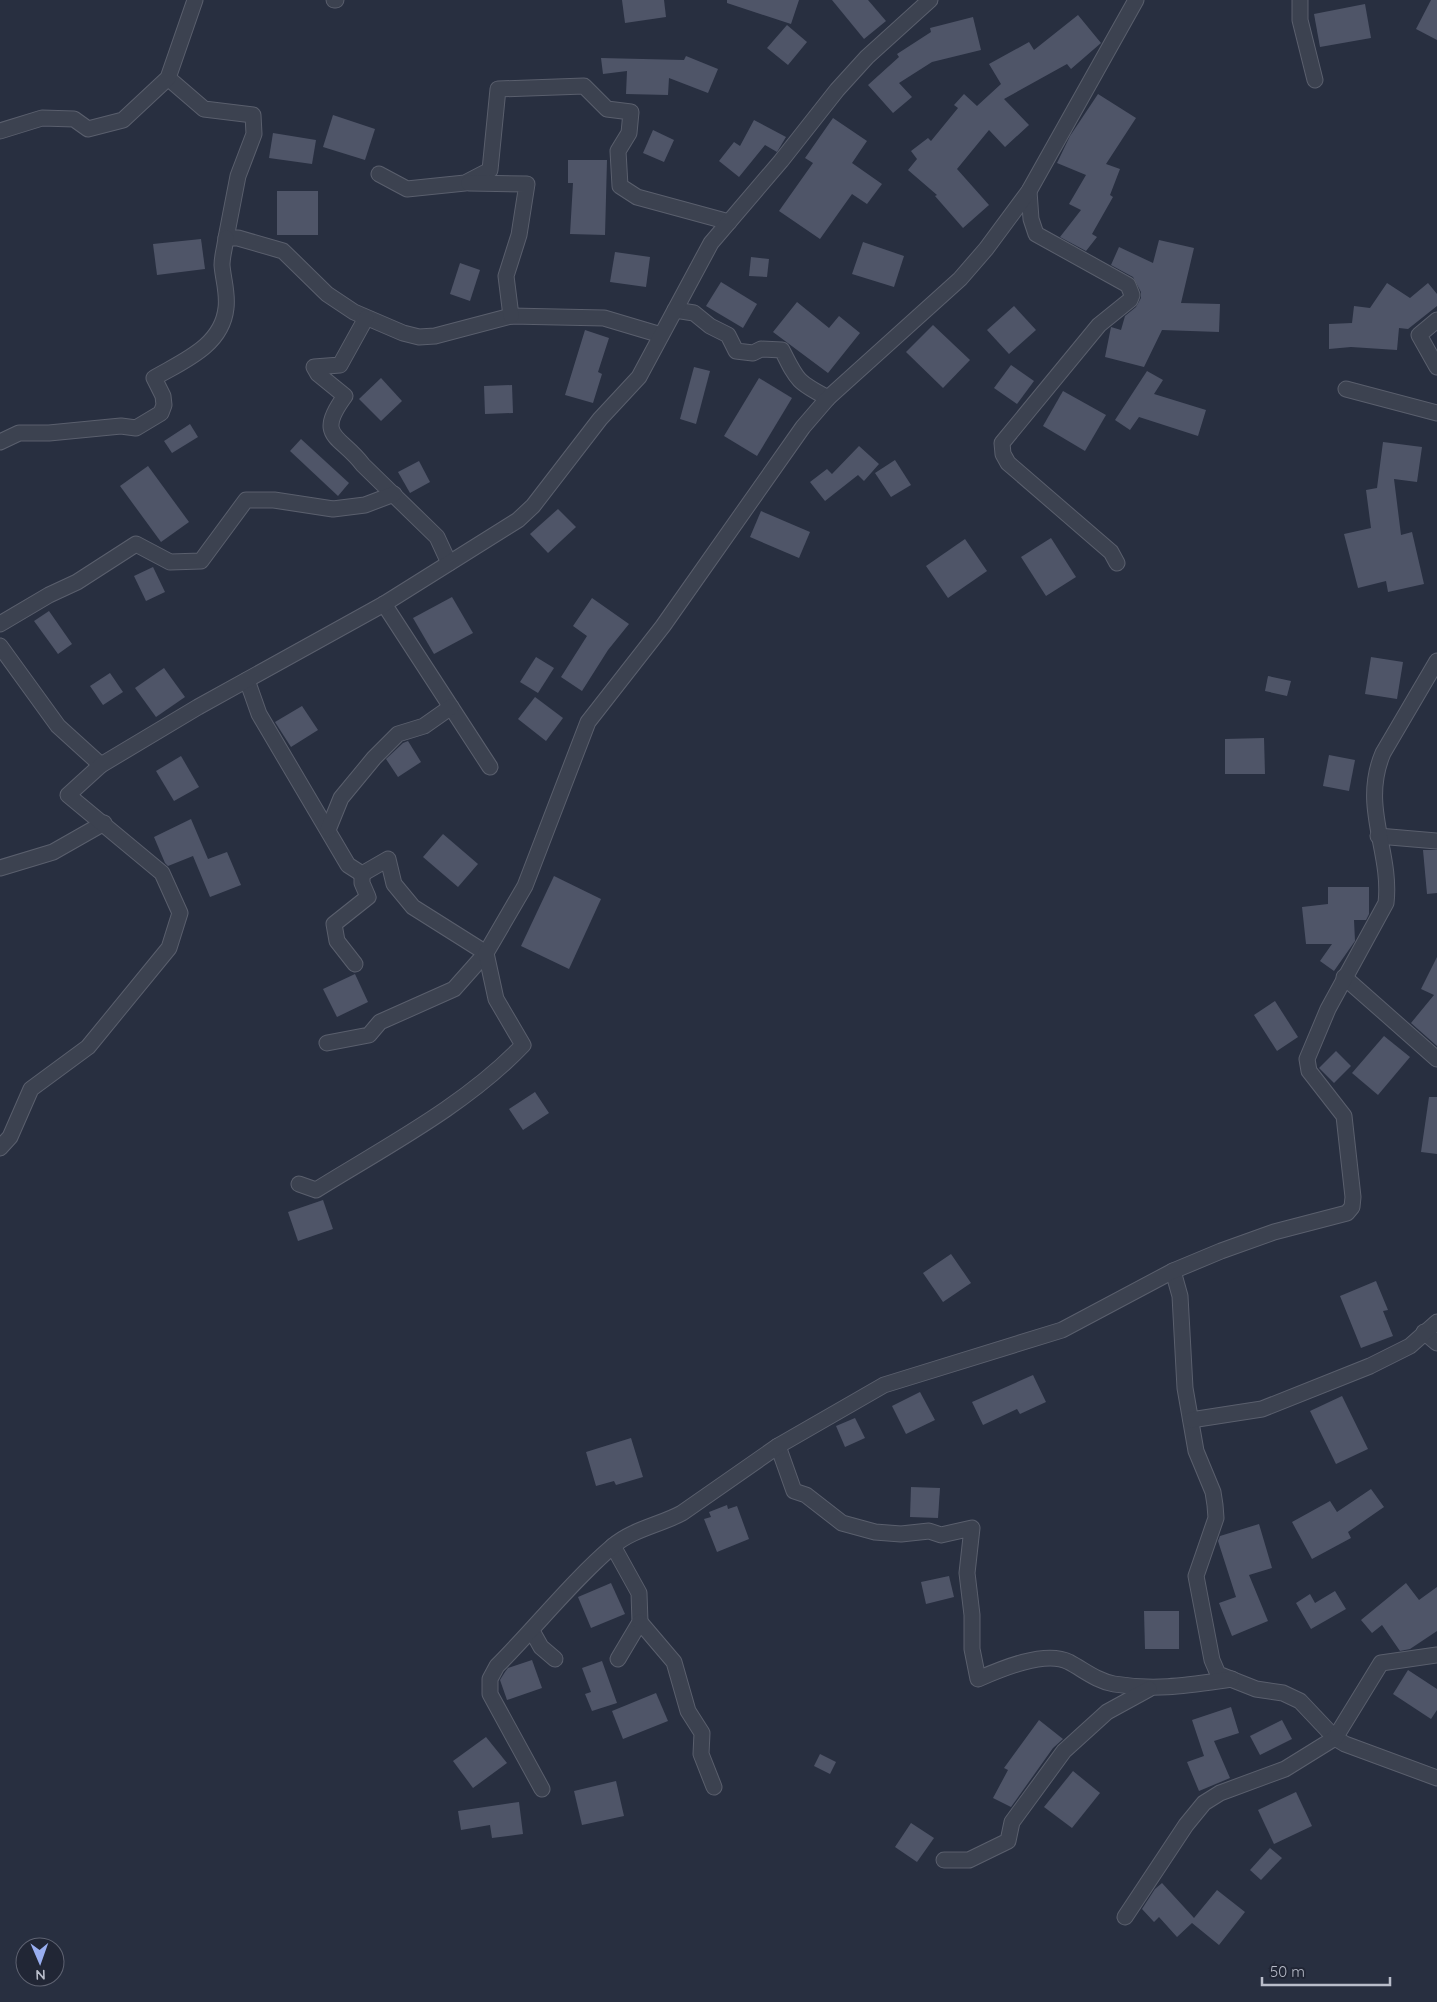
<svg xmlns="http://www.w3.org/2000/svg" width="1437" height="2002" font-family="Quicksand,sans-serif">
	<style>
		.building { fill: #4f5568 }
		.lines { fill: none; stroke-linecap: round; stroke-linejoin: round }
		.minor-casing { stroke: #5a5f6d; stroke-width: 17 }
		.minor { stroke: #3c4250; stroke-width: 15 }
	</style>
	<rect width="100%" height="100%" fill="#282f40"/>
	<g class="building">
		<polygon points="622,0 664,0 666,17 625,23"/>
		<polygon points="727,0 799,0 791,24 727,3"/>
		<polygon points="832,0 868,0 886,21 864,39"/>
		<polygon points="1431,0 1437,0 1437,40 1416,29"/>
		<polygon points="1365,4 1371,38 1320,47 1314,14"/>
		<polygon points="1078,15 1101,43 1071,69 1067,64 1004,99 1029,125 1005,147 989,130 957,169 989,205 963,228 935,196 937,195 908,170 917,159 911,151 928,138 931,141 958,108 954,105 964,94 977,106 1001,84 989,64 1029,42 1034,50"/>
		<polygon points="973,17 981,50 932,62 899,83 912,97 893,113 868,85 899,57 897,54 931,32 930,28"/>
		<polygon points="787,25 807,42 788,65 767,48"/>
		<polygon points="686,56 718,69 708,93 669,78 668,95 626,94 627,71 603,74 601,58 684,60"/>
		<polygon points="1098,94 1136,118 1106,164 1120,169 1110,195 1113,197 1092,234 1097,237 1086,251 1060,237 1081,210 1069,204 1086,175 1057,163 1070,136"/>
		<polygon points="333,115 375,129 365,160 323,147"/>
		<polygon points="833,118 867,141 852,163 882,184 867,204 852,194 820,239 779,211 813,163 805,158"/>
		<polygon points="754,120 786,137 777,152 765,145 739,177 719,161 734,142 740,146"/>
		<polygon points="653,130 674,140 664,162 643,153"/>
		<polygon points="273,133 316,140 312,164 269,158"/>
		<polygon points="568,160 607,160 605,235 570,234 573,183 568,183"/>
		<rect x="277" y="191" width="41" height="44"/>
		<polygon points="201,239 205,269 157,275 153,244"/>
		<polygon points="1159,240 1194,248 1181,303 1220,304 1219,332 1162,330 1144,367 1105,357 1111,327 1121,330 1125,316 1136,307 1141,298 1141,292 1133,277 1111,265 1119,247 1153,263"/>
		<polygon points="863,242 904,256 894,287 852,274"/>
		<polygon points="615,252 650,257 646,287 610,282"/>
		<polygon points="751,257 769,259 767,277 749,276"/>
		<polygon points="460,263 480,270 470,301 450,294"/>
		<polygon points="721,282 757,304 743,328 706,306"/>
		<polygon points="1387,283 1410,298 1428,283 1437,294 1437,306 1408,329 1399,328 1397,350 1351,347 1329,349 1329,324 1352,323 1354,306 1370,308"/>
		<polygon points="797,302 829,328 839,316 860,333 828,373 773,332"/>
		<polygon points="1014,306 1036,330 1009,354 987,330"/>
		<polygon points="933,325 970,360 943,388 906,352"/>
		<polygon points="585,330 609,338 598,372 602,374 593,403 565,395"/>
		<polygon points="1011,365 1034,381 1017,404 994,388"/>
		<polygon points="694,367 710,371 696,424 680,419"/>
		<polygon points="1147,371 1163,380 1154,394 1206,410 1198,436 1139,417 1130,430 1115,420"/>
		<polygon points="381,378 402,401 381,421 359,399"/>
		<polygon points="759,378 792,398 757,456 724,436"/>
		<polygon points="512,385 513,413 485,414 484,386"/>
		<polygon points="1063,391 1106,415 1085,451 1043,426"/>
		<polygon points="190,424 198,437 172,453 164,441"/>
		<polygon points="301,439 349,483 338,496 290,451"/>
		<polygon points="1383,442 1422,447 1417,482 1394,479 1401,535 1412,532 1424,584 1388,592 1386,581 1358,588 1344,534 1371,528 1366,490 1377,488"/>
		<polygon points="859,446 879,464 864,481 858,475 825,501 810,482 827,469 832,474"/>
		<polygon points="895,460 911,485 891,497 875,473"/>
		<polygon points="419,461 430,482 410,493 398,472"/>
		<polygon points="148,466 189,522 161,542 120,486"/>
		<polygon points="558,509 576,527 548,553 530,534"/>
		<polygon points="761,511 810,532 799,558 750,537"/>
		<polygon points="1051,538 1076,577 1046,596 1021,557"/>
		<polygon points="965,539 987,571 948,598 926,566"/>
		<polygon points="153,567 165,592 146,601 134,576"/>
		<polygon points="452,597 473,633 434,654 413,618"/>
		<polygon points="592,598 629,624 608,650 582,691 561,677 587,636 573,626"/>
		<polygon points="49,611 72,644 58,654 34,621"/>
		<polygon points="536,657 554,668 538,693 520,682"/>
		<polygon points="1371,657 1403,662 1397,699 1365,694"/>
		<polygon points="164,668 185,697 156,717 135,688"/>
		<polygon points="110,673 123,692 103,705 90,686"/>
		<polygon points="1268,676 1291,681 1287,696 1265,691"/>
		<polygon points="535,697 563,718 546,741 518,719"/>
		<polygon points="302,706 318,730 291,747 275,722"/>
		<polygon points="1264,738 1265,774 1225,774 1225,739"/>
		<polygon points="408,741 421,762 398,777 386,759 403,743"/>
		<polygon points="1329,755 1355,760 1349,791 1323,786"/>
		<polygon points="181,756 199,787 174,801 156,771"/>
		<polygon points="191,819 208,859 227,852 241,885 210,897 193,856 168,866 165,863 154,837"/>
		<polygon points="443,834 478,864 458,887 423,857"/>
		<polygon points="1423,850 1437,850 1437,893 1427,894"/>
		<polygon points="554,876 601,899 569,969 521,946"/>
		<polygon points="1328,887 1369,887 1369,914 1366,920 1354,920 1355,941 1334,971 1320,961 1332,944 1306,944 1302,907 1328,904"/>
		<polygon points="1437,957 1437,1046 1411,1023 1434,995 1421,989"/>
		<polygon points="355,974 368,1002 337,1017 323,989"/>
		<polygon points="1275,1001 1298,1037 1277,1051 1254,1015"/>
		<polygon points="1384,1036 1410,1057 1378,1095 1352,1073"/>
		<polygon points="1336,1051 1351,1066 1334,1083 1319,1068"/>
		<polygon points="535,1092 549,1113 523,1130 509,1109"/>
		<polygon points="1429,1097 1437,1097 1437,1154 1421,1152"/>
		<polygon points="323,1200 333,1229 298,1241 288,1212"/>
		<polygon points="951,1254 971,1283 943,1302 923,1273"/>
		<polygon points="1376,1281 1388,1310 1383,1311 1393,1336 1361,1348 1340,1296"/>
		<polygon points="1033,1375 1046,1402 1020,1414 1017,1409 983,1425 972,1402"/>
		<polygon points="920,1392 935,1420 906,1434 892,1406"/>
		<polygon points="1342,1396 1368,1449 1336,1464 1310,1411"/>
		<polygon points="855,1418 865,1438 845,1447 836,1426"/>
		<polygon points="631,1438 643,1477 616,1485 614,1481 596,1486 586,1452"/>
		<polygon points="911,1487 940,1488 938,1518 910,1517"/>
		<polygon points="1371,1489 1384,1507 1348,1532 1351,1538 1312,1559 1292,1522 1330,1501 1337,1512"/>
		<polygon points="727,1505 728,1509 737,1506 749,1539 717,1552 704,1519 711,1517 709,1512"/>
		<polygon points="1259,1524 1272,1568 1249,1575 1268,1621 1232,1636 1219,1603 1236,1597 1218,1541 1220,1536"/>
		<polygon points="949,1576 954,1597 926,1604 921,1582"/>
		<polygon points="611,1583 625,1614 591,1628 578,1597"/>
		<polygon points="1406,1583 1419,1600 1437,1587 1437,1631 1410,1649 1400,1651 1382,1625 1372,1633 1361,1620"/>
		<polygon points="1335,1591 1346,1609 1311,1629 1296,1603 1310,1594 1315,1603"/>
		<polygon points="1144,1611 1179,1611 1179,1649 1145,1649"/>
		<polygon points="532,1660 542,1688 507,1700 500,1680 505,1672 508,1668"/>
		<polygon points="602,1661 617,1703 592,1711 585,1694 591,1692 582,1668"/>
		<polygon points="1408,1670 1437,1689 1437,1710 1431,1719 1393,1694"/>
		<polygon points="656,1693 668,1721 623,1739 612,1711"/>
		<polygon points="1231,1707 1239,1733 1214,1741 1230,1778 1199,1791 1187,1762 1204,1756 1192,1720"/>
		<polygon points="1039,1720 1063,1739 1053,1748 1011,1807 993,1798 1008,1770 1004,1768"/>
		<polygon points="1282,1720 1292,1739 1260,1755 1250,1736"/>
		<polygon points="486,1737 507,1763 473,1788 453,1761"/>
		<polygon points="820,1754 836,1762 830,1774 814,1766"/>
		<polygon points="1073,1771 1100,1793 1072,1828 1044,1807"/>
		<polygon points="616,1781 624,1816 582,1825 574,1791"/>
		<polygon points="1296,1792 1312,1826 1274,1844 1258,1810"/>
		<polygon points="519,1802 523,1834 492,1838 490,1825 461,1830 458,1811"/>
		<polygon points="911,1823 934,1838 917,1862 895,1847"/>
		<polygon points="1270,1848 1282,1858 1261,1880 1250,1870"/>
		<polygon points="1162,1883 1194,1918 1217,1890 1245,1912 1219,1945 1192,1923 1177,1937 1159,1917 1154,1922 1142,1909 1155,1889"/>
	</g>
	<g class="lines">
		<defs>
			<g id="minor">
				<polyline points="334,0 336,0"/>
				<polyline points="1300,0 1300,20 1315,80"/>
				<polyline points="168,78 204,109 253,115 254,134 238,176 226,238 238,238 283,251 327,294 354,312 403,333 419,337 435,336 511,316 604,318 661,335"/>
				<polyline points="0,131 42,118 74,119 88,129 123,120 168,78 195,0"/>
				<polyline points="379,174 407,189 465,183 490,170 498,89 584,86 607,109 631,112 629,133 618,151 620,186 637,197 729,222"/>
				<polyline points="469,183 527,184 519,235 506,276 511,316"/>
				<polyline points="1029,191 1031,219 1036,234 1128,285 1132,295 1130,300 1099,325 1002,443 1003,454 1008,463 1111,552 1117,563"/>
				<path d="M 675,310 L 694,313 L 710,326 L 728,335 L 736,351 L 753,353 L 761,349 L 782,350 C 797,380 797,382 828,398"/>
				<path d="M 366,318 L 340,365 L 314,367 L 318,374 L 345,396 C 314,438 341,435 363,465 L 437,537 L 449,563"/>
				<polyline points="1437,320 1419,335 1437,367"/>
				<polyline points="1346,389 1437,413"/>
				<path d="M 0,442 L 19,433 L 49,433 L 121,426 L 136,428 L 161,413 L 164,405 L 163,396 L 154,378 C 183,361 222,346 226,308 C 228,293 223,279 222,265 C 222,256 225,247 226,238"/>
				<polyline points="384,604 490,767"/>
				<polyline points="0,624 49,595 77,582 136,544 170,562 201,561 246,500 274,500 333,509 365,505 394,494"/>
				<polyline points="0,646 58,726 101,765"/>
				<polyline points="247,680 259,714 348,865 362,874 388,859 394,884 413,907 486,953 454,989 380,1022 369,1035 327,1043"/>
				<polyline points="328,830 341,798 374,758 398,734 424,726 451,707"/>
				<polyline points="1378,836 1437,841"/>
				<polyline points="0,868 53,852 104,823"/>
				<polyline points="355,964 337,941 334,924 368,897 362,883 362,874"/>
				<polyline points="1344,977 1437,1059"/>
				<polyline points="0,1148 10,1137 31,1089 88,1047 169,948 180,913 162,873 68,795 101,765 198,707 384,604 518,520 533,506 600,419 639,377 711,243 781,161 837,90 867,57 930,0"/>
				<path d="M 299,1184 L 316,1190 C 385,1147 466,1105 523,1045 L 496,999 L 486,953 L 525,886 L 588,722 L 663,626 L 803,427 L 828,398 L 960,279 L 986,249 L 1029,191 L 1136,0"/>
				<polyline points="1173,1271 1180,1296 1185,1388 1196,1451 1213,1492 1215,1505 1216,1518 1196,1576 1212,1660 1218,1674 1256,1689 1283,1693 1300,1701 1335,1738 1345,1744 1437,1778"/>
				<polyline points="1424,1332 1437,1343"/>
				<polyline points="1191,1420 1262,1409 1370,1366 1410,1346 1437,1322"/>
				<path d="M 778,1446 L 794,1491 L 806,1495 L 842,1523 L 875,1532 L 901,1534 L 929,1531 L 941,1535 L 972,1528 L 967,1573 L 972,1615 L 972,1649 L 978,1679 C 1001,1669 1045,1650 1069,1662 C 1084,1670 1097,1681 1114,1684 C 1157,1691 1189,1685 1232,1679"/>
				<polyline points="613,1546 639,1593 640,1622 618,1659"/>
				<polyline points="640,1622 674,1662 688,1711 702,1733 701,1754 714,1787"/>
				<polyline points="532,1631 541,1647 555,1659"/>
				<path d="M 542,1789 L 490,1694 L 490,1679 L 497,1666 C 535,1628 573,1580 613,1546 C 633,1529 660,1525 682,1513 L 778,1446 L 884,1385 L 1062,1330 L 1173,1271 L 1221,1251 L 1274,1232 L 1347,1213 L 1352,1207 L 1353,1197 L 1344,1116 L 1309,1071 L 1307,1059 L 1328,1009 L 1386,903 C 1392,851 1360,807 1383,753 L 1437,661"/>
				<polyline points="944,1860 969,1860 1008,1841 1012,1822 1064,1751 1107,1712 1149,1689"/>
				<polyline points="1125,1917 1186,1825 1204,1803 1220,1793 1285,1769 1335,1738 1381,1663 1437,1655"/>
			</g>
		</defs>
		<use href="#minor" class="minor-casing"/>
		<use href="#minor" class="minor"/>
	</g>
	<g transform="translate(40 1962) rotate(178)"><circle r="24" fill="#212635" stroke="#5e6271"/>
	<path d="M0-4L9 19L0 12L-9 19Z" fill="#98adf0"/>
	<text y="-8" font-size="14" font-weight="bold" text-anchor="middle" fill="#b9bdca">N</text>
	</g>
	<path d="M1262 1977v8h128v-8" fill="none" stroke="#b9bdca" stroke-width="2.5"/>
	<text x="1270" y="1977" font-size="15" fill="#b9bdca" stroke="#212635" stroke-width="4" paint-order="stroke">50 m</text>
</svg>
